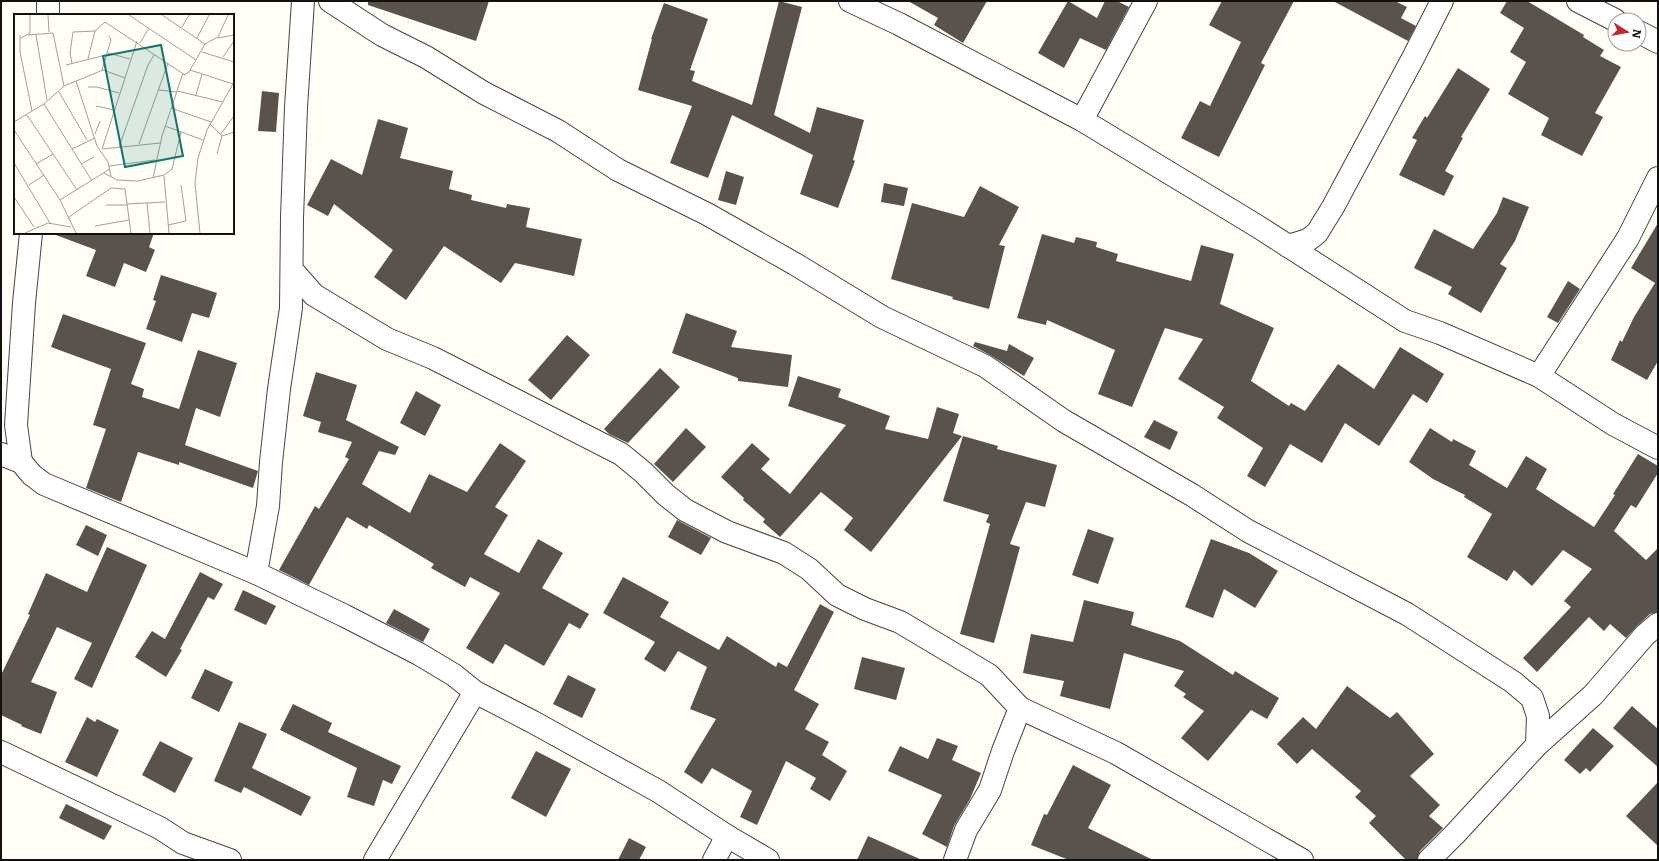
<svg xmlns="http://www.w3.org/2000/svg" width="1659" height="861" font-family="Literata,serif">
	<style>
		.building { fill: #5a524d }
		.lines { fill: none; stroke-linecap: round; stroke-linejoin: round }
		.street-casing { stroke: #444; stroke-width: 24 }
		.street { stroke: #fff; stroke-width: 22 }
		.inset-road { fill: none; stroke: #a09f9a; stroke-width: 1 }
		.view { fill: #0f766e; fill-opacity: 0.15; stroke: #0f766e; stroke-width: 2 }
		.inset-edge { fill: none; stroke: #111; stroke-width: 2 }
	</style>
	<rect width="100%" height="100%" fill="#fffdf5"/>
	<g class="building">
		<polygon points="368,1 489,1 476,41 368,5"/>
		<polygon points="779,1 802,7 774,115 810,133 817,107 864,120 853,160 855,161 838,208 800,194 813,155 732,115 708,178 670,163 692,106 638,90 652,39 651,39 664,3 708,19 690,70 695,71 692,81 752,105"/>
		<polygon points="908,1 987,1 963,43 934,25 938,18"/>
		<polygon points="1068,1 1097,18 1105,1 1117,1 1129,7 1106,50 1080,38 1064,68 1038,53"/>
		<polygon points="1222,1 1294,1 1261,63 1265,65 1219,157 1181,138 1200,101 1210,106 1241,42 1209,25"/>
		<polygon points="1333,1 1395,1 1407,7 1401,18 1416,26 1408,41"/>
		<polygon points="1507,1 1527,1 1584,35 1583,37 1604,50 1600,56 1621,67 1595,113 1603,117 1582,156 1541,135 1549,118 1508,94 1526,62 1510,52 1524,28 1500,13"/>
		<polygon points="1458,68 1490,89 1461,137 1463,138 1445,171 1454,176 1444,196 1399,175 1417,140 1412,138 1425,116 1427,118"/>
		<polygon points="262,91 279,93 276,132 258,131"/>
		<polygon points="378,119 408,128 400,158 453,171 449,189 472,195 471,200 506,208 507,204 530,208 526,227 582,239 574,276 515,263 501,283 444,246 406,300 374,277 393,250 334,204 328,216 307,205 331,159 362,175"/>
		<polygon points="726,171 744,177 736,205 718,200"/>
		<polygon points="884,183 908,188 904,206 881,202"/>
		<polygon points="980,186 1019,207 999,245 1005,246 989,309 952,299 953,297 891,279 912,203 964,217"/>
		<polygon points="1503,197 1529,207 1515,241 1500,264 1507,268 1481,313 1448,294 1452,287 1414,268 1434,229 1473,249 1497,213"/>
		<polygon points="1658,223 1658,361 1647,380 1611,360 1620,340 1622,342 1634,317 1655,283 1631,268"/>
		<polygon points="57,233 154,233 149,247 155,250 146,272 124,263 115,287 86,276 96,250 56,235"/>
		<polygon points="1042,234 1074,243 1076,237 1097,242 1096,247 1118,254 1116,261 1191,281 1201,245 1234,254 1220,304 1274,328 1251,381 1289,406 1291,403 1305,411 1338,364 1374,389 1400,347 1444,374 1427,403 1413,394 1379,446 1345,423 1322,463 1290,444 1265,487 1247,476 1263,448 1217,418 1224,407 1178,379 1203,339 1165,328 1132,407 1098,394 1115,350 1047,320 1046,325 1017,318"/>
		<polygon points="161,275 217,293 209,318 192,313 182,342 146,329 156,301 153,300"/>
		<polygon points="1568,281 1580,289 1558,323 1547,317"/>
		<polygon points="686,313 737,331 731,347 792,355 788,387 738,381 738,378 672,353"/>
		<polygon points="63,314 146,343 131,384 144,389 142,397 179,409 198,350 237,363 220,417 196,408 185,445 258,471 253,488 179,462 179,465 138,452 121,502 86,488 106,429 93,425 111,369 51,347"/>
		<polygon points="567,335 590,355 551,400 528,380"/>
		<polygon points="975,342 1007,351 1009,344 1034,358 1024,376 990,355 973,346"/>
		<polygon points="660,368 680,387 628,443 609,434 604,429"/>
		<polygon points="316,372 357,385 346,420 399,447 395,455 379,451 362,484 410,513 429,474 467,492 500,443 526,461 495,507 508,515 484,554 519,573 538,539 563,553 542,588 589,614 580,629 569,623 544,666 505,644 493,664 466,648 500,593 470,577 465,587 431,568 434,564 369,525 367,529 347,517 309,585 279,570 315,506 319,509 349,459 345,457 352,442 318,432 321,422 303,416"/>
		<polygon points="798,376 841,389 838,397 890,416 885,429 928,439 937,407 959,414 953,433 962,436 871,552 844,530 853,518 821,492 780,537 763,522 765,519 743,500 744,498 721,477 752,443 770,459 761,469 790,494 846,425 788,406"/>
		<polygon points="416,391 441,405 425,436 400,423"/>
		<polygon points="1154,420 1178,432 1170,450 1144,437"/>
		<polygon points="686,428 706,447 673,482 654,464"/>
		<polygon points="1430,428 1452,442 1453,439 1476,451 1469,465 1507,488 1526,456 1547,469 1536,489 1594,527 1615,495 1613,494 1638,454 1658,466 1658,473 1636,508 1631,505 1614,531 1646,560 1658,548 1658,612 1650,614 1637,626 1626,638 1610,624 1604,631 1589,617 1537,672 1523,658 1571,607 1564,601 1592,569 1563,550 1532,586 1514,570 1507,581 1467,557 1492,514 1464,497 1465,495 1433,479 1409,462"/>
		<polygon points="963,436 998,446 997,449 1057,465 1045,507 1026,502 1010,544 1020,547 994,643 960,634 990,524 986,522 989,515 943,501"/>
		<polygon points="677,520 711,538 701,555 668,537"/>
		<polygon points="86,525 107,535 98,556 76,545"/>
		<polygon points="1088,529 1114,538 1098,584 1072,575"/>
		<polygon points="1211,539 1249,553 1278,571 1255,608 1224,589 1213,618 1185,607"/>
		<polygon points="107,547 147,565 92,688 74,679 92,643 57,627 31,682 57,692 41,734 21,726 22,725 1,715 1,675 30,615 28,614 46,573 87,592"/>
		<polygon points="200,572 223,584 214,600 208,597 180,649 182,650 166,677 135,657 152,631 165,639"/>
		<polygon points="623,577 669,602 660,617 719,650 727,636 776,667 778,662 787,667 820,604 834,612 794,690 819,704 805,729 829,742 822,755 847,771 830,801 810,789 816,778 786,761 757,825 740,817 752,791 712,768 702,784 684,772 716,719 690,709 707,667 678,651 665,672 644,659 655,642 603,613"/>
		<polygon points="243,590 276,606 266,625 234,610"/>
		<polygon points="1084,600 1134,612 1131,625 1180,641 1233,675 1235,671 1279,698 1267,719 1251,710 1208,761 1181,738 1204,711 1183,697 1186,694 1174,686 1184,671 1124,653 1110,709 1060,696 1064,681 1023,673 1031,634 1073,642"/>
		<polygon points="394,609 430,629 423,642 386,623"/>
		<polygon points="862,657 905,668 896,700 854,689"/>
		<polygon points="205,669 233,682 219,712 191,698"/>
		<polygon points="568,675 596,689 582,718 553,704"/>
		<polygon points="1347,686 1390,718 1397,712 1434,754 1410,776 1440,805 1429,816 1443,828 1420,851 1417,860 1406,860 1369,823 1376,816 1355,797 1361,791 1312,749 1297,764 1277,744 1303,717 1316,729"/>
		<polygon points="293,704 332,723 328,732 401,766 392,784 383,780 374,806 347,797 357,768 280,730"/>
		<polygon points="1632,706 1658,729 1658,767 1613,728"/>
		<polygon points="87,717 95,722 97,719 119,730 97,777 65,762"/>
		<polygon points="239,722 267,734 252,768 311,797 301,816 244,787 241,793 214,781"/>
		<polygon points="1593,728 1614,746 1590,772 1586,768 1580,774 1564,760"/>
		<polygon points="937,738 958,746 952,760 981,773 970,799 954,826 947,847 922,834 942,795 888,771 900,746 928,759"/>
		<polygon points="160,741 193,758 175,793 142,775"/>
		<polygon points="536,751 571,769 546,817 511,798"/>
		<polygon points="1073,765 1111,785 1088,828 1153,860 1069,860 1031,845 1044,814 1047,815"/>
		<polygon points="1658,782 1658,846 1626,816"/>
		<polygon points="66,804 112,826 104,840 59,818"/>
		<polygon points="868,836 922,860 857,860"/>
		<polygon points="629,838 646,847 639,860 618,860"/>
	</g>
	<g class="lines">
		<defs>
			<g id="street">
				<polyline points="330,1 382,35 426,57 484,93 558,131 618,170 707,214 795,264 882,317 985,366 1064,421 1192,495 1248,531 1407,614 1513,682 1532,698 1538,716 1537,745"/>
				<polyline points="850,1 899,24 1082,120 1257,226 1405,321 1440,333 1539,376 1613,424 1658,448"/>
				<polyline points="1578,1 1615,20"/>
				<polyline points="48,15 48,1"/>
				<polyline points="1639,32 1658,42"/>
				<polyline points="1082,120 1146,1"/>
				<polyline points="1288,246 1308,240 1317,233 1333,207 1413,58 1442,1"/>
				<polyline points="292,270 314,295 387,339 433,358 621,454 643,472 666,495 685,510 727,532 784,553 809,569 837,595 865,609 900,622 989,675 1020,708 1116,753 1302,860"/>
				<polyline points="1539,376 1628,238 1658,178"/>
				<polyline points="1,454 21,462 32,475 44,484 256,573 345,616 419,654 454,675 475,692 533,722 658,791 727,836 768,860"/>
				<polyline points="21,462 16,425 24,303 31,233"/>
				<polyline points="256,573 268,506 271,462 279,389 291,308 292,218 296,107 303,1"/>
				<polyline points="1,752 160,828 183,843 230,860"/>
				<polyline points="375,860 475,692"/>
				<polyline points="714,860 727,836"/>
				<polyline points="955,860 966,830 990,790 1003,751 1020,708"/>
				<polyline points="1429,860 1455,834 1537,745 1593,695 1645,635 1658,624"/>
			</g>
		</defs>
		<use href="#street" class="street-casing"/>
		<use href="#street" class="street"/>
	</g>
	<g transform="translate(14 14)">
		<rect width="220" height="220" fill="#fffdf5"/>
		<path class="inset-road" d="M 34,1 L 35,18M 115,1 L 182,46M 148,1 L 191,30M 168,13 L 175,1M 14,21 L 39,19 L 50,72M 22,21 L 33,86M 7,24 L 16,19 L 16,1M 183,24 L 195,1M 204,24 L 220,21M 126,29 L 135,14M 188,38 L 220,48M 94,39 L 116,45M 209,43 L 220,27M 74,45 L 81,17 L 91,8 L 171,61M 58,49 L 56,39 L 59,18 L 81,17M 52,51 L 92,41M 88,56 L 97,26 L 95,22M 176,56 L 219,70M 170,61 L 175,58 L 191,30 L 204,23 L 214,1M 62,67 L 83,132 L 94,148 L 97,162M 74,73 L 83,73 L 105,79M 145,76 L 163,78M 163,77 L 209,88M 45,78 L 73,126M 182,81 L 188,60M 82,92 L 100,96M 157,94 L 197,108M 18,97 L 30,90M 13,101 L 63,176M 0,108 L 18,97 L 6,38 L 6,21M 196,110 L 208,122 L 220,118M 151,112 L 189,126M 0,116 L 46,186 L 62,219M 81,120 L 86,107M 207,120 L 220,102M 125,130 L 154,49M 105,133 L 134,51 L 140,41M 58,135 L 81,124M 88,135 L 123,27M 89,135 L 146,129M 203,140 L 208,122M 0,149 L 36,209M 22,150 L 39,140M 67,150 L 80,143M 95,152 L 141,146M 90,159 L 103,166 L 124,167 L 150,161 L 158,155 L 167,118M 150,162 L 155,219M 139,164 L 148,122 L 169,59M 78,167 L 30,90 L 50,72 L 89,56 L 111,64M 15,171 L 30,161M 0,183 L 20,213M 46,186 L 96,155M 133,189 L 136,219M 113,190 L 151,188M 92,191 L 113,191M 55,203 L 97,174 L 111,175 L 117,219M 154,211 L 172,207 L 167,171M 81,212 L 115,206M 11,219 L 34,209 L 57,213M 186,219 L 181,169 L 184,144 L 193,116 L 220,68"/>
		<path class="view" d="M 147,31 L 169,142 L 111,153 L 89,42 Z"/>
		<rect width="220" height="220" class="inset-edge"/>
	</g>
	<rect width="1659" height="861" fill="none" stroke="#111111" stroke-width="4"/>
	<g transform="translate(1627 32) rotate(101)"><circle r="19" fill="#ffffff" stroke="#a0a0a0"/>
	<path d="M0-3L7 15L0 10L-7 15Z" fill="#c4262e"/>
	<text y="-6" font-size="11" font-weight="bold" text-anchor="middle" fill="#111111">N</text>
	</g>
</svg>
